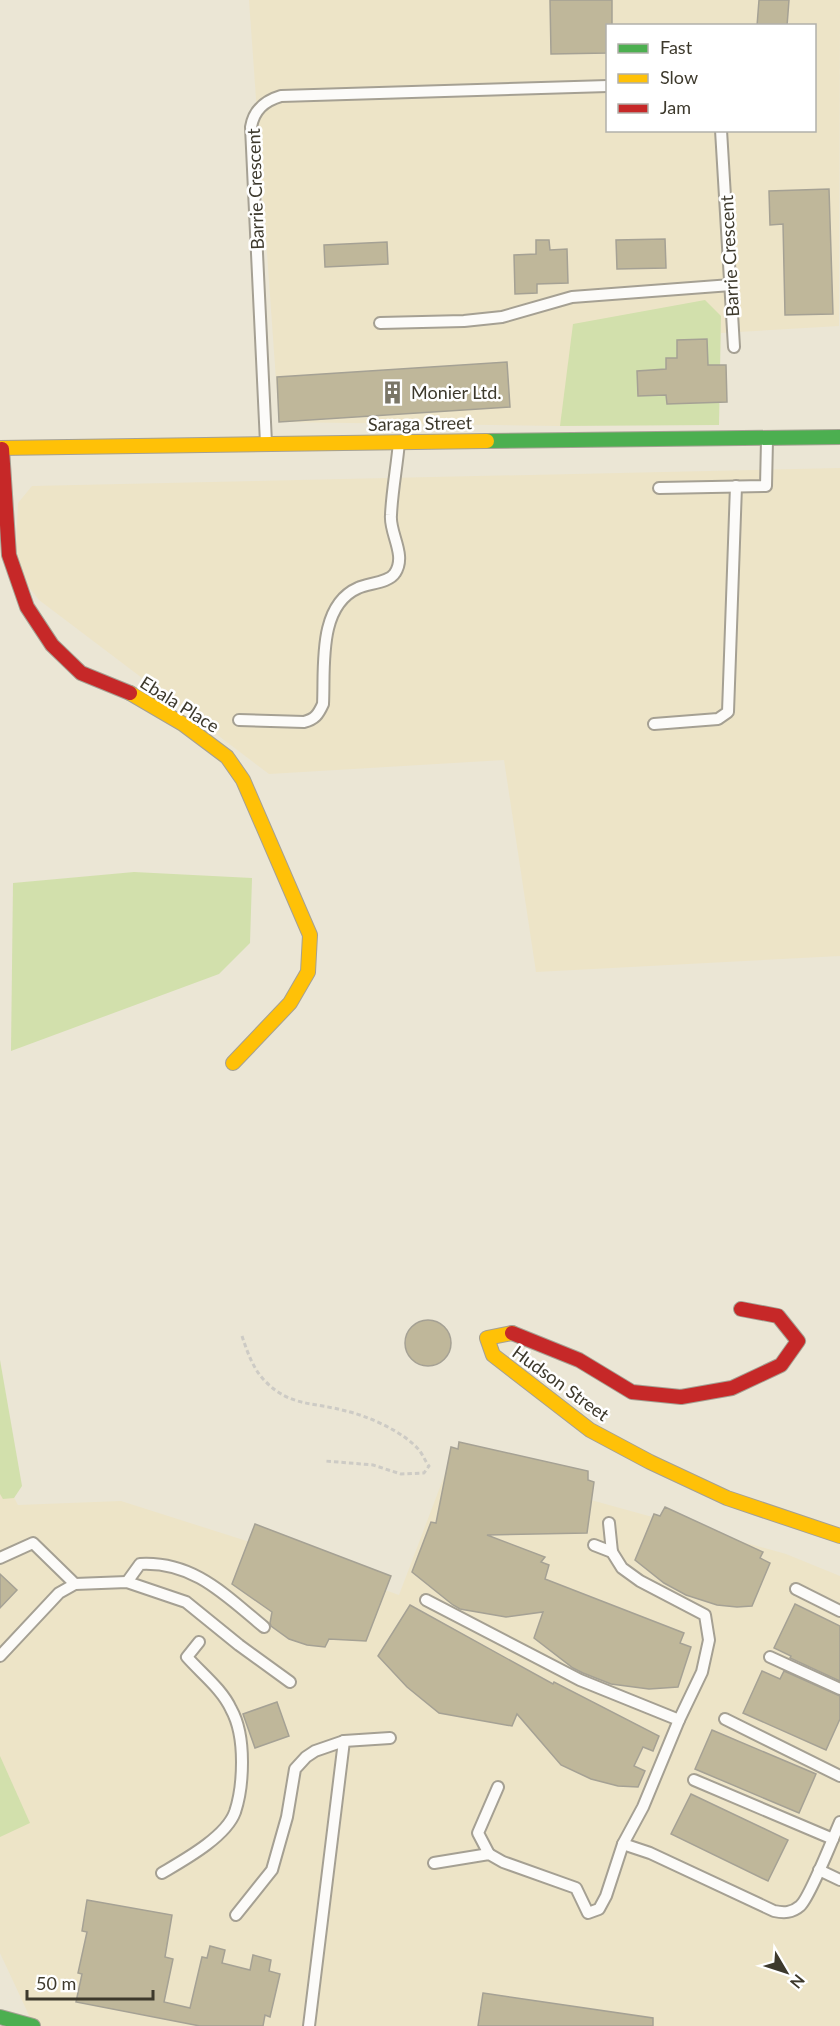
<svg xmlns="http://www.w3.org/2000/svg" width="840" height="2026" font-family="Lato,sans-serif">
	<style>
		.built { fill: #ede4c7; fill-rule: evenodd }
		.green { fill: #d2e0ac }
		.building { fill: #bfb79a; stroke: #a5a194; stroke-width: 1.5 }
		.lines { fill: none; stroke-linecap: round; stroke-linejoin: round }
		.lane-casing { stroke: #a5a093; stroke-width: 14 }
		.fast-casing { stroke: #a5a093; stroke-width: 16 }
		.slow-casing { stroke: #a5a093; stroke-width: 16 }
		.jam-casing { stroke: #a5a093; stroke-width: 16 }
		.path { stroke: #cdcbc5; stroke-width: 3; stroke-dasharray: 4.5 3; stroke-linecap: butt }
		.lane { stroke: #fcfbf9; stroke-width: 10 }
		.fast { stroke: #4caf50; stroke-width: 14 }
		.slow { stroke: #ffc107; stroke-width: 14 }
		.jam { stroke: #c62828; stroke-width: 14 }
		.labels { text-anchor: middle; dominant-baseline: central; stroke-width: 5; stroke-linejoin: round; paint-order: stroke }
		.street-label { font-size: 18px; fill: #3d392c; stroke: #fff }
		.poi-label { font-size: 18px; fill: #3d392c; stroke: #fff; text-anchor: start }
	</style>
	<rect width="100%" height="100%" fill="#ebe6d5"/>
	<g class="built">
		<path d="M 249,0 L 840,0 L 839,326 L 721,333 L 721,316 L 560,426 L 279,422 ZM 608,26 L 814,26 L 814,130 L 608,130 Z"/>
		<polygon points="840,468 840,956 536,972 504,760 269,774 39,600 15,570 18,503 32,486"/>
		<polygon points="450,1461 786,1554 840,1576 840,2026 34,2026 0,1953 0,1471 18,1505 121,1501 253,1543 399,1595"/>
	</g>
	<g class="green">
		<polygon points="705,300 721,316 719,425 560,426 573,324"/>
		<polygon points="134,872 252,878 250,943 219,974 11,1051 13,883"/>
		<polygon points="0,1360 22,1486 14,1498 3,1499 0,1494"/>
		<polygon points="0,1756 30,1823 0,1837"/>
	</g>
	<g class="building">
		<polygon points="550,0 612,0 612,26 608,26 608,53 551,54"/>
		<polygon points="759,0 789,0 787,26 757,26"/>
		<polygon points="829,189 833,314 785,315 783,224 770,225 769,191"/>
		<polygon points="665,239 666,268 617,269 616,240"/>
		<polygon points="536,240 549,240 550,250 567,249 568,283 537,284 537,293 515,294 514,255 536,254"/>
		<polygon points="387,242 388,264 325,267 324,245"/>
		<polygon points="707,339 708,365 726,365 727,402 667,404 666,395 638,396 637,371 666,369 666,358 677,358 677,340"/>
		<polygon points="507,362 510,407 279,422 277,377"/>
		<circle cx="428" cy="1343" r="23"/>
		<polygon points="459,1442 588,1471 588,1480 594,1482 587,1533 487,1535 545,1557 541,1562 549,1565 545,1579 684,1633 680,1643 691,1647 678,1687 649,1689 611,1684 583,1673 573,1668 534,1638 543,1612 506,1617 460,1609 453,1605 412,1572 431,1522 436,1523 451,1447 458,1449"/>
		<polygon points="665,1507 763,1552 760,1558 770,1563 752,1606 737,1607 717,1605 686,1595 664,1583 635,1560 654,1514 660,1516"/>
		<polygon points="255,1524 391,1576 366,1641 329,1639 325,1647 307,1645 289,1639 271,1626 270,1623 272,1612 232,1584"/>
		<polygon points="0,1574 17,1590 0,1608"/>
		<polygon points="795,1604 840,1626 840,1681 790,1658 791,1656 774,1648"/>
		<polygon points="410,1605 553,1684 554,1682 659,1736 653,1751 643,1747 634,1766 645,1771 638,1787 618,1786 591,1779 561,1765 517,1714 512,1726 439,1713 407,1687 378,1656"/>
		<polygon points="762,1671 780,1679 784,1671 840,1696 840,1719 826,1750 743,1713"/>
		<polygon points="277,1702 289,1736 255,1748 243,1714"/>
		<polygon points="712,1730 816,1774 799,1813 695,1769"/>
		<polygon points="691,1794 788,1840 768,1881 671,1834"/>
		<polygon points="87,1900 172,1915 165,1957 173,1959 164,2002 190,2008 202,1957 207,1958 210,1946 225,1950 222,1963 250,1970 253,1955 271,1960 269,1971 280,1974 270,2017 265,2015 263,2026 200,2026 76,2002 82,1974 78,1973 87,1932 82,1931"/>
		<polygon points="483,1993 653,2018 653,2026 478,2026"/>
	</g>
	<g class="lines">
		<defs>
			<g id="lane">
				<polyline points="721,130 734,347"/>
				<polyline points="380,323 464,321 502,317 572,297 731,285"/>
				<path d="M 266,443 L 251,127 C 254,110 264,101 281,96 L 608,86"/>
				<polyline points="659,488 766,486 767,440"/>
				<path d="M 239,720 L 304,722 C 315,719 318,715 323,704 C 325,669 317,606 358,588 C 368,583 389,583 395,573 C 407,555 389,533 391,515 C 392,491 397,466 399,442"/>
				<polyline points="654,724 718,719 728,712 736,486"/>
				<polyline points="609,1523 612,1552"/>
				<polyline points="594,1545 612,1552 622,1568 640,1581 705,1615 709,1640 702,1672 679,1720"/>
				<polyline points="0,1558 33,1543 75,1584"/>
				<path d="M 127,1582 L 140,1564 C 194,1561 226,1596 264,1627"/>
				<polyline points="796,1589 840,1611"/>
				<polyline points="426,1600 580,1680 679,1720 643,1807 623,1844 606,1896 599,1909 588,1913 576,1888 503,1862 489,1854 434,1863"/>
				<polyline points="0,1656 59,1593 75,1584 127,1582 186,1602 239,1645 290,1682"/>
				<polyline points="770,1657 840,1689"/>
				<polyline points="725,1719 840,1776"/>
				<polyline points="694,1780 833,1839"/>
				<path d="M 623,1844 L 650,1853 L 774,1911 C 784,1913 792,1913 800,1906 C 809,1899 834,1836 840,1822"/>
				<polyline points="489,1854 478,1833 498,1787"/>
				<polyline points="819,1870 840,1880"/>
				<path d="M 162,1873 C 184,1860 226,1837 235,1812 C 240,1797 242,1778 242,1762 C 242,1744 240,1725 231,1709 C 222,1689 201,1673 187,1657 L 199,1642"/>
				<polyline points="236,1915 272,1870 287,1817 295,1769 306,1757 315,1751 344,1741"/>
				<polyline points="309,2026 344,1741 390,1738"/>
			</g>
			<g id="fast">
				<polyline points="487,441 840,437"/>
				<polyline points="0,2017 33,2026"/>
			</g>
			<g id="slow">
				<polyline points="0,448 487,441"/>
				<polyline points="130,693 183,724 227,757 243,780 310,935 308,972 290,1003 233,1063"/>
				<polyline points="512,1333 487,1338 493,1355 590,1430 650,1462 727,1498 840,1536"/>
			</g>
			<g id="jam">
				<polyline points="2,449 9,555 27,607 52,645 81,673 130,693"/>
				<polyline points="512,1333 579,1360 632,1392 681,1397 732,1388 781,1365 798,1341 778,1316 741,1309"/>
			</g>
		</defs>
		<use href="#lane" class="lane-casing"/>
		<use href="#fast" class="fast-casing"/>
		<use href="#slow" class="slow-casing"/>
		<use href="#jam" class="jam-casing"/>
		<path class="path" d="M 242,1336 C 247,1351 253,1369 265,1381 C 290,1407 314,1402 346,1411 C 368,1416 404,1432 419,1450 C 423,1455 425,1461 429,1466 L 424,1473 L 401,1474 L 373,1465 L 325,1461"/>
		<use href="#lane" class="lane"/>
		<use href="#fast" class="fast"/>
		<use href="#slow" class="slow"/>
		<use href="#jam" class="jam"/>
	</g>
	<defs>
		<symbol id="building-bare" viewBox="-9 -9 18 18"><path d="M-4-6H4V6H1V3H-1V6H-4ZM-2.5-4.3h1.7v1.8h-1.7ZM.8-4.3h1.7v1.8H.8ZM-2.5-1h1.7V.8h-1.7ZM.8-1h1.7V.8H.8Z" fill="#7a7667" stroke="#fff" stroke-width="2.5" paint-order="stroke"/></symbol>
	</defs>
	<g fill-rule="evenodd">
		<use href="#building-bare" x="376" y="376" width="33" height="33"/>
	</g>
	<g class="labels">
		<g class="street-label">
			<text transform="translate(255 189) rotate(-92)">Barrie Crescent</text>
			<text transform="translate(729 256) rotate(-93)">Barrie Crescent</text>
			<text transform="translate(420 423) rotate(-1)">Saraga Street</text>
			<text transform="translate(180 704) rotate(32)">Ebala Place</text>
			<text transform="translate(561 1383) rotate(36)">Hudson Street</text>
		</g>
		<g class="poi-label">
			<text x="411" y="392">Monier Ltd.</text>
		</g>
	</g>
	<rect x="606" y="24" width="210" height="108" fill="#ffffff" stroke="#b1b0ab" stroke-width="1.5"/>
	<rect x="618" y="44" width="30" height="9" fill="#4caf50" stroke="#b1b0ab" stroke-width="1.5"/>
	<text x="660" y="54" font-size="18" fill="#3d392c">Fast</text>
	<rect x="618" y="74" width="30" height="9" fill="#ffc107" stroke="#b1b0ab" stroke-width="1.5"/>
	<text x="660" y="84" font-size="18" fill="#3d392c">Slow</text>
	<rect x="618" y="104" width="30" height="9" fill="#c62828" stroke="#b1b0ab" stroke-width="1.5"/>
	<text x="660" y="114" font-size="18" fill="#3d392c">Jam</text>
	<g transform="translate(786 1972) rotate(129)" stroke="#ffffff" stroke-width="4.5" paint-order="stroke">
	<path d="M0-4.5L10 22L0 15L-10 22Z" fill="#3d392c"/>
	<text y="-9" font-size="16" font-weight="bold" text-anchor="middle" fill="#3d392c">N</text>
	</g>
	<path d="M27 1990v9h126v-9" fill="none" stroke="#3d392c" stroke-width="3"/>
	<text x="36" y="1990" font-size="18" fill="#3d392c" stroke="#ffffff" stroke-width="4.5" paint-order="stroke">50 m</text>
</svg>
